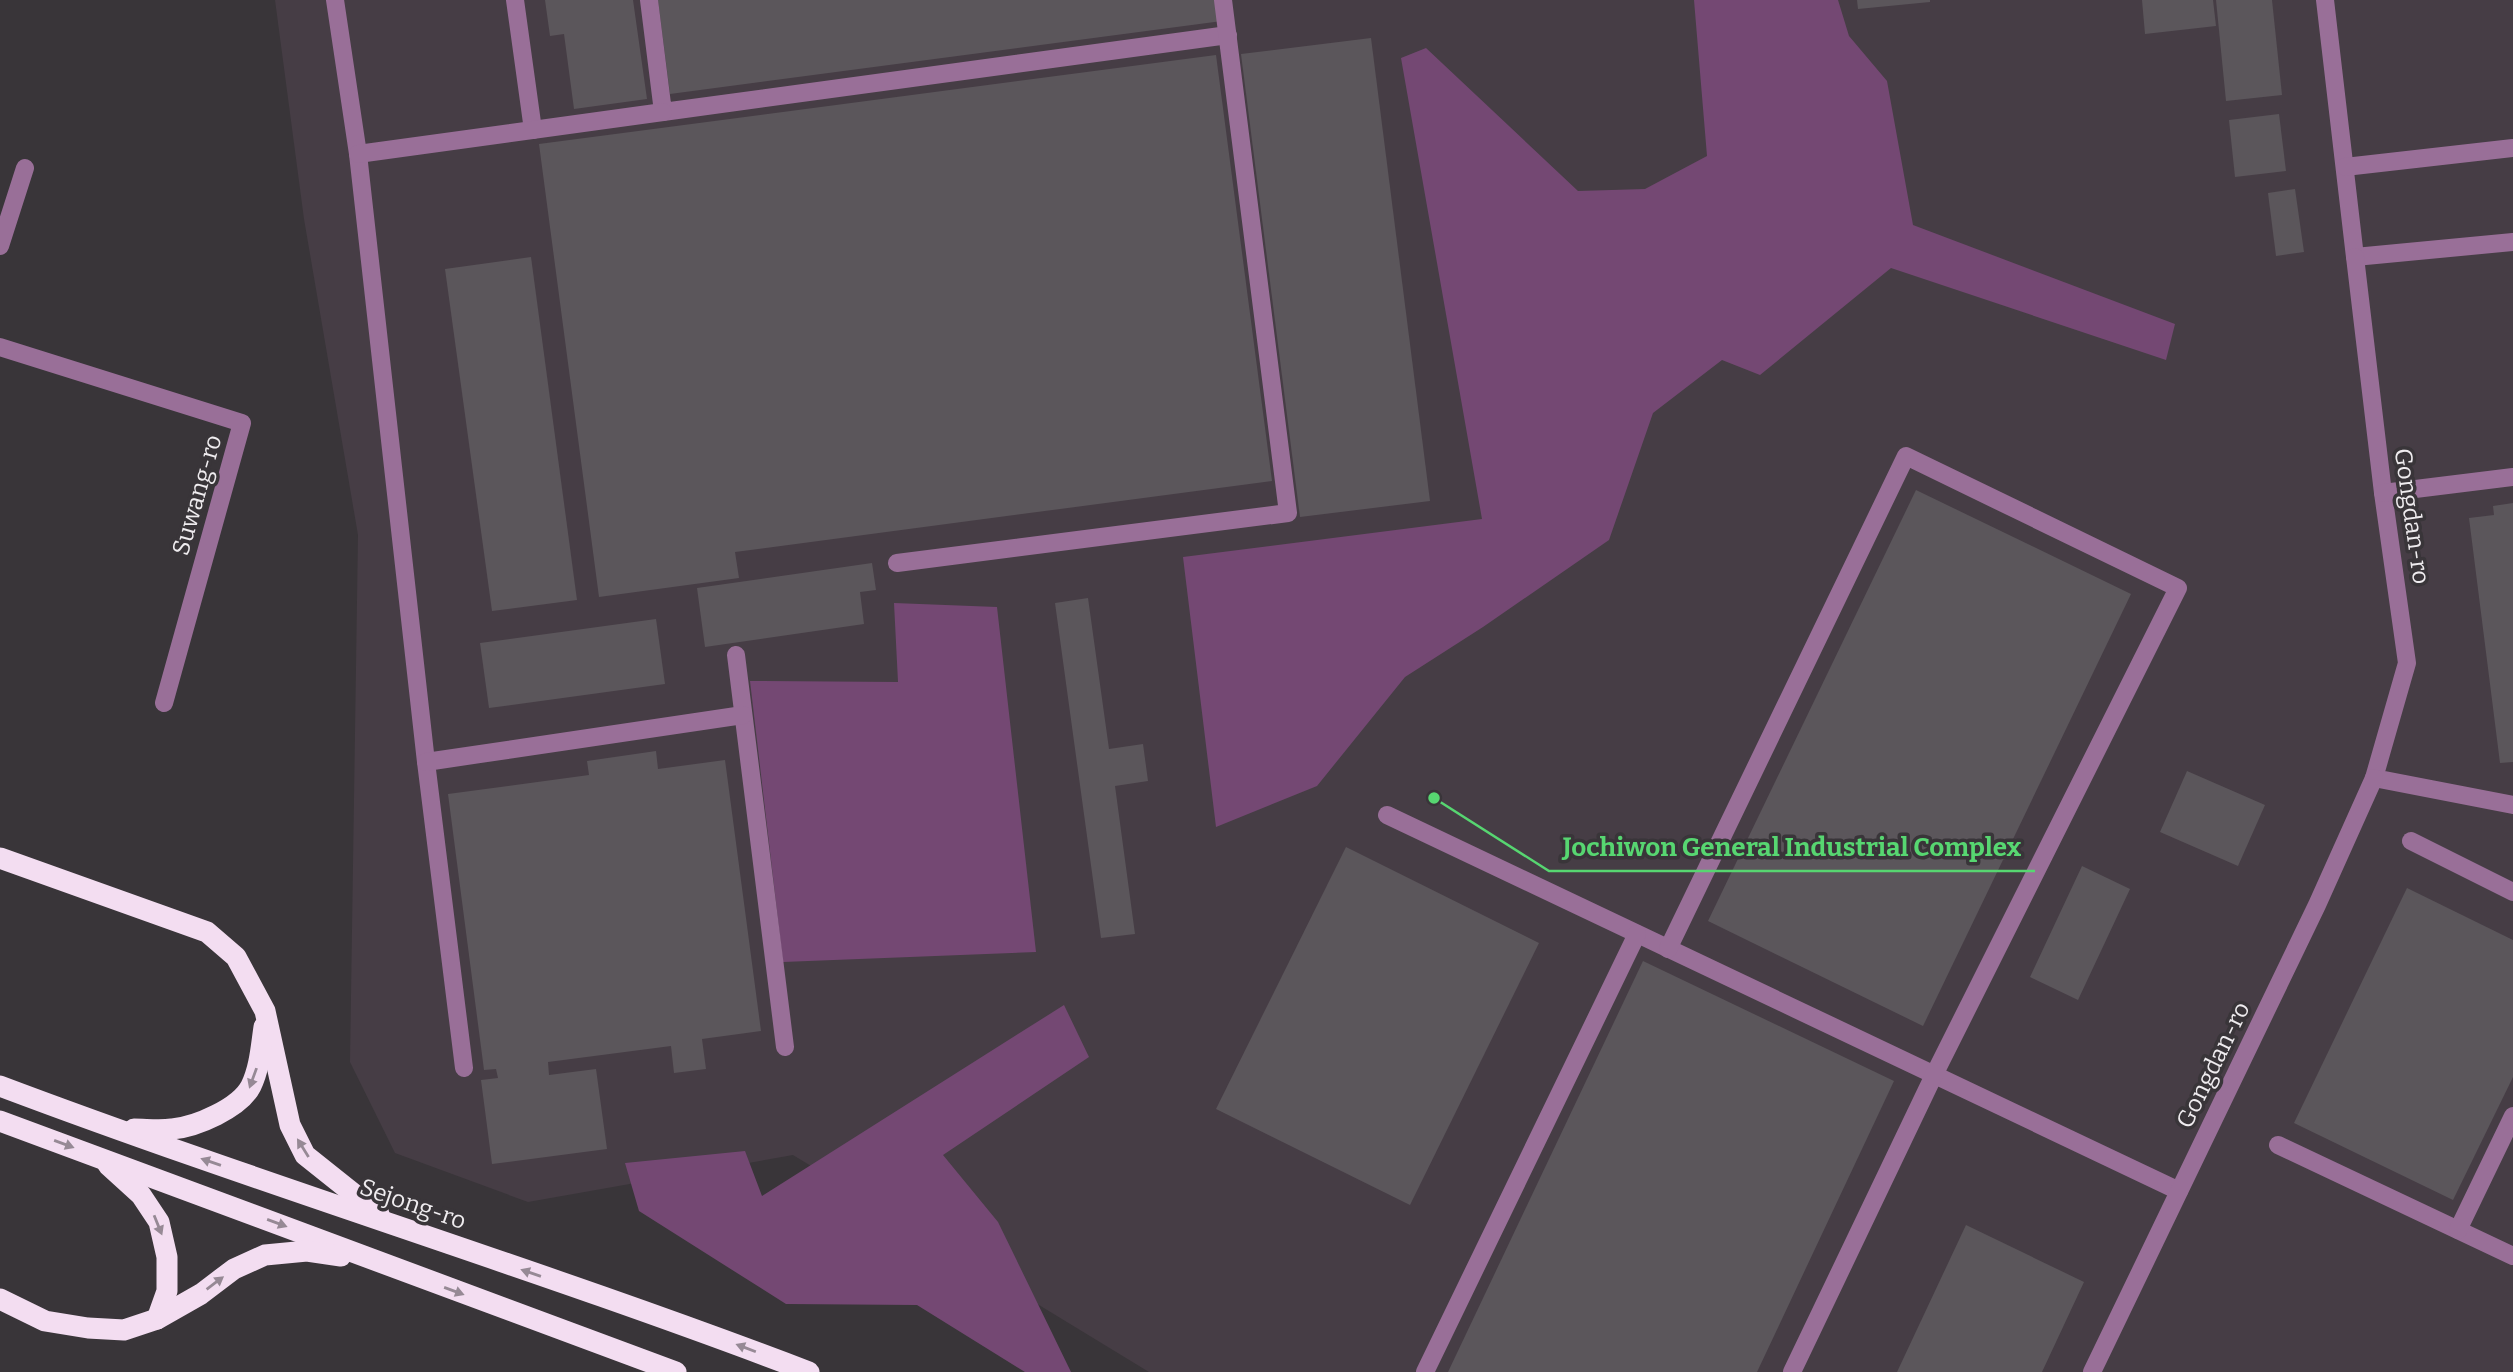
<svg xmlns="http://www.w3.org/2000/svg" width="2513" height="1372" font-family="Bitter,serif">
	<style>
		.built { fill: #463d45 }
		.green { fill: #744873 }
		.building { fill: #5b565b }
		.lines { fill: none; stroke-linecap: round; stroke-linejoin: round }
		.minor { stroke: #996f98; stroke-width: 18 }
		.highway { stroke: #f3ddf1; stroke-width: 21 }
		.oneway { fill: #968995 }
		.labels { text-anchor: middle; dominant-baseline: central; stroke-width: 7; stroke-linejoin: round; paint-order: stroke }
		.street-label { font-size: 24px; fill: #efecef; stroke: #393539 }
		.leader { fill: none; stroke: #57d671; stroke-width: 2.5 }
		.callout-dot { fill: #57d671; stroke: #393539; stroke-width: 2.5 }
		.callout-label { font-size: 26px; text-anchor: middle; font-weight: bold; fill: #57d671; stroke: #393539; stroke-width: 7; stroke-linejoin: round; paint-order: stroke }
	</style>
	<rect width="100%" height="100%" fill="#393539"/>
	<polygon class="built" points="275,0 2513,0 2513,1372 1149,1372 793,1155 528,1202 395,1153 350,1062 358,535 304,219"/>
	<g class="green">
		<polygon points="1694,0 1838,0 1849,36 1887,81 1913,225 2175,324 2166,360 1891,268 1760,375 1722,360 1653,413 1609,540 1483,627 1405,677 1317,786 1216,827 1183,557 1482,519 1401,58 1426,48 1578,191 1645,189 1707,156"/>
		<polygon points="894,603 997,607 1036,952 783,962 750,681 898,682"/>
		<polygon points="1064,1005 1089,1057 943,1155 998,1222 1071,1372 1025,1372 917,1305 786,1304 639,1211 625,1163 745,1151 762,1196"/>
	</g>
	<g class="building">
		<polygon points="545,0 633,0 647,99 574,109 564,34 550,36"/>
		<polygon points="658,0 1219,0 1222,21 670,94"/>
		<polygon points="1857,0 1930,0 1930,2 1858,9"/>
		<polygon points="2142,0 2213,0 2216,26 2145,34"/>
		<polygon points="2216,0 2272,0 2282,95 2226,101"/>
		<polygon points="1371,38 1430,501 1300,517 1241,54"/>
		<polygon points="1216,55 1272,481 735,552 739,578 599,597 539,144"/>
		<polygon points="2279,114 2286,171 2235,177 2229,120"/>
		<polygon points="2295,189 2304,252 2276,256 2268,193"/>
		<polygon points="531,257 577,600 492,611 445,269"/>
		<polygon points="1916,490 2131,594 1923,1026 1708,921"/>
		<polygon points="2513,503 2513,762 2500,763 2469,518 2494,515 2493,506"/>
		<polygon points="872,563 876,590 860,592 864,624 705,647 697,588"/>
		<polygon points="1088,598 1109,749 1143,744 1148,781 1115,786 1135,934 1101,938 1055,603"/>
		<polygon points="656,619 665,684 489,708 480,643"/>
		<polygon points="656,751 658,769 725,760 761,1031 702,1039 706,1069 674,1073 671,1046 548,1062 549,1075 596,1069 607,1149 492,1164 481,1080 498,1078 496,1069 484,1070 448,794 589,775 587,761"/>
		<polygon points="2187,771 2265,805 2238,866 2160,832"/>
		<polygon points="1346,847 1539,943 1410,1205 1216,1109"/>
		<polygon points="2082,866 2130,889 2078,1000 2030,977"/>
		<polygon points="2407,888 2513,940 2513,1077 2453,1200 2294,1123"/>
		<polygon points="1643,961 1894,1081 1757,1372 1448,1372"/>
		<polygon points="1966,1225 2084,1282 2042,1372 1897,1372"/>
	</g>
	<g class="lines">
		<g class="minor">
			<polyline points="335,0 358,154 426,762 464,1068"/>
			<polyline points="515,0 533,130"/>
			<polyline points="649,0 663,112 1228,35"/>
			<polyline points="2325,0 2355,257 2513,242"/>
			<polyline points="358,154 663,112"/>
			<polyline points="2345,167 2513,148"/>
			<polyline points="0,246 25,168"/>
			<polyline points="2355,257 2383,493 2407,663 2374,778 2513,805"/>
			<polyline points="0,347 242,423 164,703"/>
			<polyline points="2383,493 2513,477"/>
			<polyline points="897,563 1288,513 1223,0"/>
			<polyline points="736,655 785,1047"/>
			<polyline points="426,762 743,715"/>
			<polyline points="1387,815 2179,1191"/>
			<polyline points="2411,841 2513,892"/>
			<polyline points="1668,949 1906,456 2178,588 1934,1075 1792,1372"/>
			<polyline points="2278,1145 2513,1256"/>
			<polyline points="2458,1230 2513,1116"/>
			<polyline points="1425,1372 1637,934"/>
			<polyline points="2092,1372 2317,905 2374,778"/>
		</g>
		<g class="highway">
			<polyline points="0,858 207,932 236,957 265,1011 290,1125 305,1155 379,1214"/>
			<path d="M 0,1086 C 268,1187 542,1270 809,1372"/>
			<polyline points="0,1121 676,1372"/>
			<path d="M 134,1129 C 146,1129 159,1131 172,1129 C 196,1127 240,1108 251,1086 C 260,1067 261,1047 264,1027"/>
			<polyline points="108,1165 141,1195 159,1222 167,1257 167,1291 157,1319"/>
			<polyline points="0,1299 45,1321 88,1328 124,1330 157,1319 201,1294 234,1269 265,1255 307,1251 341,1256"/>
		</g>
	</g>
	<defs><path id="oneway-solid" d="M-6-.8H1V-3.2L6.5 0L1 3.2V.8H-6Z" transform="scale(1.75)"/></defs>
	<g class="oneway">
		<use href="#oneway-solid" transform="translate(253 1078) rotate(110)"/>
		<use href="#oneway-solid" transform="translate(64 1144) rotate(20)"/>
		<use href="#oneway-solid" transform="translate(303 1148) rotate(-122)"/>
		<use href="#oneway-solid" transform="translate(211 1162) rotate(-161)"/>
		<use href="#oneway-solid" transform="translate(277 1223) rotate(20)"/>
		<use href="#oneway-solid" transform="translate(158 1225) rotate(68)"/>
		<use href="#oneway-solid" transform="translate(531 1273) rotate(-161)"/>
		<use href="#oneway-solid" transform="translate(215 1283) rotate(-37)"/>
		<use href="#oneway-solid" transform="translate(454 1291) rotate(20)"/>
		<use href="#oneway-solid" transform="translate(746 1348) rotate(-159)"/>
	</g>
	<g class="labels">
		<g class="street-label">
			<text transform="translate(197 495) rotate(-74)">Suwang-ro</text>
			<text transform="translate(2412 516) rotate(82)">Gongdan-ro</text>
			<text transform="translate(2213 1065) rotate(-64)">Gongdan-ro</text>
			<text transform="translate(413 1204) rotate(19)">Sejong-ro</text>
		</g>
	</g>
	<path class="leader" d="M1434 798L1549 871H2035"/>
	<circle class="callout-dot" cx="1434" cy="798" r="7"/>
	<g class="callout-label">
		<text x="1792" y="856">Jochiwon General Industrial Complex</text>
	</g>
</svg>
